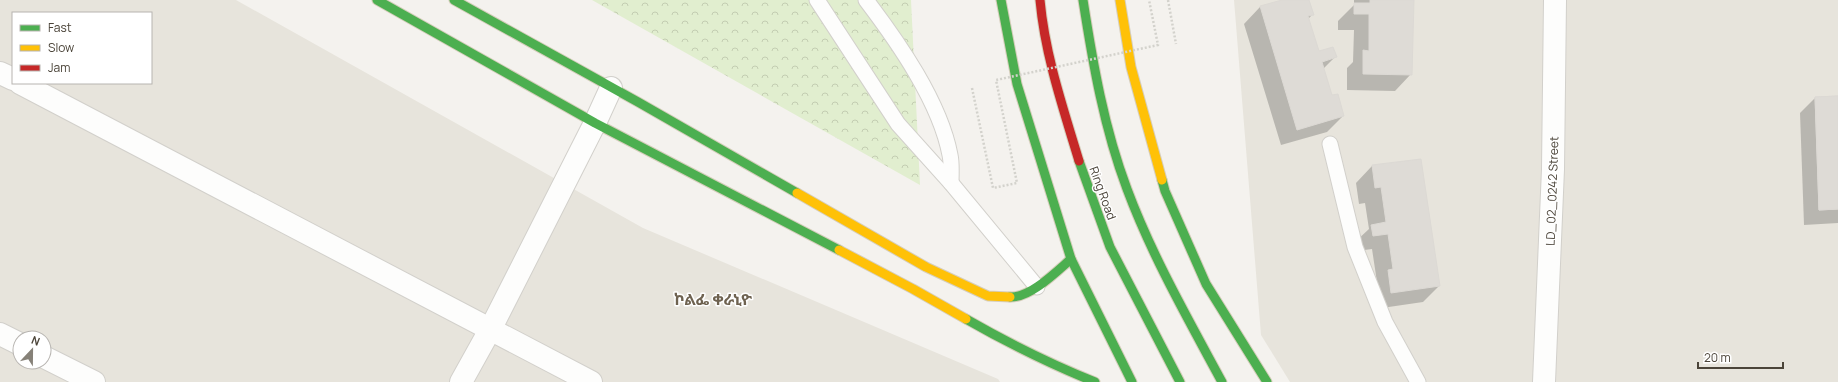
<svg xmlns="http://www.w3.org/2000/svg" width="1838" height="382" font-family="Manrope,'Noto Sans Ethiopic',sans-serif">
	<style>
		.residential { fill: #e7e4dc; fill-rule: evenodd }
		.forest { fill: url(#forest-crowns) }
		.shadow { fill: #0003 }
		.building { fill: #dedbd6; stroke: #dcd9d4 }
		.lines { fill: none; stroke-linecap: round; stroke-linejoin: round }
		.lane-casing { stroke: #d2d0cb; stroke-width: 17 }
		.street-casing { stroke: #d2d0cb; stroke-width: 24 }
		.fast-casing { stroke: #d6cebb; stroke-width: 11 }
		.slow-casing { stroke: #d6cebb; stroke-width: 11 }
		.jam-casing { stroke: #d6cebb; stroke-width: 11 }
		.path { stroke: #d3d2cc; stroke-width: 2.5; stroke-dasharray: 2 2; stroke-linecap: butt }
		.lane { stroke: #fdfdfc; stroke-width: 15 }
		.street { stroke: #fdfdfc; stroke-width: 22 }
		.fast { stroke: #4caf50; stroke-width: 9 }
		.slow { stroke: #ffc107; stroke-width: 9 }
		.jam { stroke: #c62828; stroke-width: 9 }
		.path-bridge { stroke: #d3d2cc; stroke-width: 2.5; stroke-dasharray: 2 2; stroke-linecap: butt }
		.labels { text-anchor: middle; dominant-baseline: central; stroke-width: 3; stroke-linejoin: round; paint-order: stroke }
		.street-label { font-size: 12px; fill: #4b4439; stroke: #fff }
		.district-label { font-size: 16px; font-weight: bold; fill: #6e6250; stroke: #fff }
	</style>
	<defs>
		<pattern id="forest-crowns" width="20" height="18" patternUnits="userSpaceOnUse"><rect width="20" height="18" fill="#e1eecf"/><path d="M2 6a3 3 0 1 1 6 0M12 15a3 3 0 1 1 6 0" fill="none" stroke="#c3cdb2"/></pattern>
	</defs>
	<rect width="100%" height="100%" fill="#f4f2ee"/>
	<g class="residential">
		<path d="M 0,0 L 236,0 L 643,228 L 998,379 L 1000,382 L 0,382 ZM 13,13 L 151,13 L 151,83 L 13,83 ZM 20,338 L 44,338 L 44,362 L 20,362 Z"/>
		<polygon points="1234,0 1838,0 1838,382 1290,382 1261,335"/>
	</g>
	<polygon class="forest" points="592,0 911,0 920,185"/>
	<g class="shadow">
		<polygon points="1285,0 1308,0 1313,14 1308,19 1318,52 1335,57 1323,69 1332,97 1343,116 1327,132 1281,145 1244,24 1260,7"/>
		<polygon points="1354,0 1413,0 1411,74 1395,91 1347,90 1347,68 1353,62 1354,30 1338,30 1338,21 1354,5"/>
		<polygon points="1838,97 1838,223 1804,225 1800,113 1815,98"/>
		<polygon points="1372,166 1439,286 1423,302 1375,309 1377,282 1372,249 1357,251 1355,242 1369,229 1365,203 1359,204 1356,183"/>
	</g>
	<g class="building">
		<polygon points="1282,0 1309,0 1314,15 1308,16 1319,51 1333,47 1337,57 1322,62 1332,95 1338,94 1344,116 1297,130 1260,6"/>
		<polygon points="1370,0 1414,0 1412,75 1363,74 1363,50 1369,51 1369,14 1354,14 1354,3 1370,3"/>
		<polygon points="1838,96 1838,209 1819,210 1815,97"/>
		<polygon points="1838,96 1838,209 1819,210 1815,97"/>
		<polygon points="1421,159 1440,286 1391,293 1388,270 1393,269 1388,234 1373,236 1371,225 1386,222 1381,187 1375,188 1372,165"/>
	</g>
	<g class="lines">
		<defs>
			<g id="lane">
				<polyline points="817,0 898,124 951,183 1037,287"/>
				<path d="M 866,0 C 898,42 940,102 950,155 C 952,164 951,174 951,183"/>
				<polyline points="1330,144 1355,247 1385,322 1418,382"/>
			</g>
			<g id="street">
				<polyline points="0,73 13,79"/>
				<polyline points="20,83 591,382"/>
				<polyline points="0,334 20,344"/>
				<polyline points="44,357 94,382"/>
				<polyline points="461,382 491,328 595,123 611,88"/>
				<polyline points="1544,382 1553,169 1555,0"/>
			</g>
			<g id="fast">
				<polyline points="377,0 595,123 839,250"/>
				<polyline points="454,0 638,102 797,193"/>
				<polyline points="1001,0 1017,84 1071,259 1132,382"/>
				<path d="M 1083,0 C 1093,64 1104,128 1127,189 C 1152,256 1188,319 1222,382"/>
				<polyline points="1079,161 1110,247 1180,382"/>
				<polyline points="1162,180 1165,191 1206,284 1267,382"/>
				<path d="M 1010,297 C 1030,298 1056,272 1071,259"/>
				<path d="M 966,319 C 1008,343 1050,364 1095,382"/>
			</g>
			<g id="slow">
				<polyline points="1120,0 1131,67 1162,180"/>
				<polyline points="797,193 926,267 988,296 1010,297"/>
				<polyline points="839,250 913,289 966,319"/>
			</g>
			<path id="jam" d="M 1040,0 C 1045,55 1063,108 1079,161"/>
		</defs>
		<use href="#lane" class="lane-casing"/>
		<use href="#street" class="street-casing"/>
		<use href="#fast" class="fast-casing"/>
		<use href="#slow" class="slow-casing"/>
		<use href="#jam" class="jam-casing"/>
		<polyline class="path" points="1168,0 1176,44"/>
		<use href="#lane" class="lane"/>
		<use href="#street" class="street"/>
		<use href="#fast" class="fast"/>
		<use href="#slow" class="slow"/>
		<use href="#jam" class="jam"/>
		<polyline class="path-bridge" points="972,88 993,188 1017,183 996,80 1158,45 1149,0"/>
	</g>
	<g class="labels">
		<g class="street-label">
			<text transform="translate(1552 191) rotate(-88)">LD_02_0242 Street</text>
			<text transform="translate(1103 193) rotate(70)">Ring Road</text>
		</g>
		<g class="district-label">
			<text x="713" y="299">ኮልፌ ቀራኒዮ</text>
		</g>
	</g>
	<rect x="12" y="12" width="140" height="72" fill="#ffffff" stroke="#b7b4b0"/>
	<rect x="20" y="25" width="20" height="6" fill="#4caf50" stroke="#b7b4b0"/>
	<text x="48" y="32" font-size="12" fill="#4b4439">Fast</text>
	<rect x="20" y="45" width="20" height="6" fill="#ffc107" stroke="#b7b4b0"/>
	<text x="48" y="52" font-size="12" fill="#4b4439">Slow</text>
	<rect x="20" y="65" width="20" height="6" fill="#c62828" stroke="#b7b4b0"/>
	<text x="48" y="72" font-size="12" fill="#4b4439">Jam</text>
	<g transform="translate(32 350) rotate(22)"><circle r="19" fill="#ffffff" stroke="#b7b4b0"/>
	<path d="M0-3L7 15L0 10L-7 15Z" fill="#868178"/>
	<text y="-6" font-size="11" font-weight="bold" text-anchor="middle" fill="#4b4439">N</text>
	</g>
	<path d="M1698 362v6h85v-6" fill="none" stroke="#4b4439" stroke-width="2"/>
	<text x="1704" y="362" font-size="12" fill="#4b4439" stroke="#ffffff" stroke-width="3" paint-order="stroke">20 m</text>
</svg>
